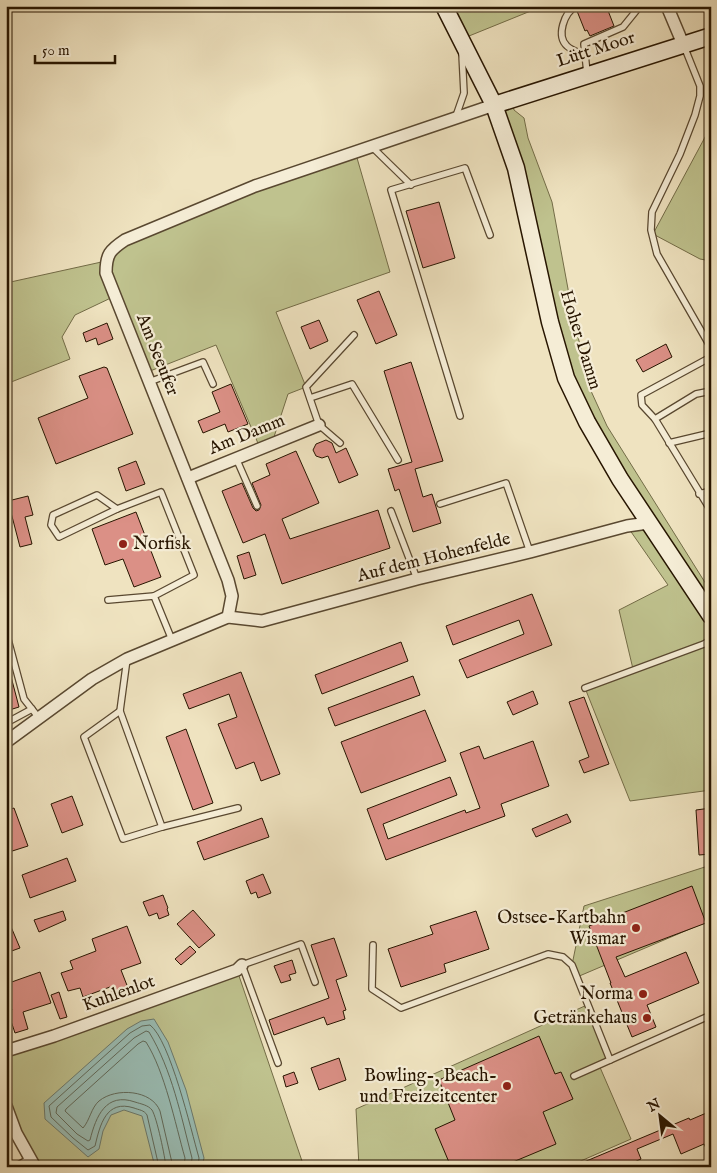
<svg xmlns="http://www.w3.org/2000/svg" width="717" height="1173" font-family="'IM FELL English',serif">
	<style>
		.green { fill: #bfc28e; stroke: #736c47 }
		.water { fill: #9abeb6; stroke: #6c7a6d }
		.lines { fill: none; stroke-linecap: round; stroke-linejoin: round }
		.shore { stroke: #606a5b; stroke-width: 1 }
		.building { fill: #db9086; stroke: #271500 }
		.service-casing { stroke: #594830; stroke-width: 8 }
		.minor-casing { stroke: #594830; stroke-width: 14 }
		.secondary-casing { stroke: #271500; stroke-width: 19 }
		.service { stroke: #f5edd6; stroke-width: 5.5 }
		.minor { stroke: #f5edd6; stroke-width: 11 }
		.secondary { stroke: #f5edd6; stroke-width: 16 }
		.poi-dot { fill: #8f2418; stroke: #f5edd6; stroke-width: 2 }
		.labels { text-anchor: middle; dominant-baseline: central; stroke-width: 4.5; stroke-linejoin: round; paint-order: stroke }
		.street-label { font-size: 18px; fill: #271500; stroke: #f5edd6 }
		.poi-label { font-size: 18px; fill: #271500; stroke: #f5edd6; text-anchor: end }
	</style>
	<rect width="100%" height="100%" fill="#efe3c0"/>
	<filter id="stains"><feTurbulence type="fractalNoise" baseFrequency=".004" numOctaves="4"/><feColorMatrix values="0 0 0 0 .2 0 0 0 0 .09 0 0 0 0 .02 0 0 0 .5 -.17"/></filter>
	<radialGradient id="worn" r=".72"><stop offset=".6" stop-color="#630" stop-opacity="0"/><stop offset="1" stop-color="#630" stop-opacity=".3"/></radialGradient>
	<g class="green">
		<polygon points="452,6 543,6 469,36"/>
		<polygon points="511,98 514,110 524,118 528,138 552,202 573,316 591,391 607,426 711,592 711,790 630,801 585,688 633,669 619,610 668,585 627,526 647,523 587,422 494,105"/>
		<polygon points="711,126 711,261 700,259 653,234"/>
		<polygon points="355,151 390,272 276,312 306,387 288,394 272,443 260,448 216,345 145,373 115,296 75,315 62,337 70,359 6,384 6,283 106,261 111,250"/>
		<polygon points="711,865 711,920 577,977 572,965 584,906"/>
		<polygon points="237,970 302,1161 289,1167 35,1167 6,1106 6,1051"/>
		<polygon points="587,1005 610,1060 599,1065 631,1139 567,1167 359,1167 356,1109"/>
	</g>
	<polygon class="water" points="154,1019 168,1042 186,1090 204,1158 202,1167 155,1167 142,1116 124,1110 111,1115 103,1131 99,1149 88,1157 45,1119 44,1103 127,1029 141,1021"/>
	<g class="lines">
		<g class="shore">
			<path d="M 159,1167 L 147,1115 C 144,1110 139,1110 134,1108 C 106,1099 100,1125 95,1146 L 88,1150 L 73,1138 L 51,1117 L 49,1106 L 130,1033 L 142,1026 L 150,1025 C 170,1040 191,1130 199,1158 L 198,1167"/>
			<path d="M 166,1167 C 165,1157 157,1118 152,1110 C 148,1105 141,1104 135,1102 C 106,1092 96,1116 90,1140 L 88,1141 L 77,1134 L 56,1113 L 57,1107 L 134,1038 L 146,1031 L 149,1032 C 172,1070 181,1116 192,1158 L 191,1167"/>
			<path d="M 173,1167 L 160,1111 C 152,1090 116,1087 99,1101 C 91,1108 90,1120 83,1128 L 65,1111 L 66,1109 L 138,1044 L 143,1041 L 146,1042 C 165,1072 175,1123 185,1158 L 184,1167"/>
		</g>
	</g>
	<g class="building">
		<polygon points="587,6 596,6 598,11 607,8 614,26 590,36 587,30 585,31 577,11"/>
		<polygon points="439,202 455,258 423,268 406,211"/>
		<polygon points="379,291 397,335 376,344 357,300"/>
		<polygon points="319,320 328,341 310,349 301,327"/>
		<polygon points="107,323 113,339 98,345 96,338 86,342 83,333"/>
		<polygon points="666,344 672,357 643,372 636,360"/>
		<polygon points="411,362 443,461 415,469 423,497 432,494 441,523 413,532 399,489 395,491 388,469 412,462 384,371"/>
		<polygon points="104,367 107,368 133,434 56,464 38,418 88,398 79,376"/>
		<polygon points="231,384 248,424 228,432 225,424 203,433 198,421 220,412 212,392"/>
		<polygon points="326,440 332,443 336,453 346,448 358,475 339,483 328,456 322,458 316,456 313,450 316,444"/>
		<polygon points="296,451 319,503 282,519 290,539 378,510 390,548 282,584 265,534 243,543 222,491 242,483 253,508 256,511 259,510 261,505 252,483 270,475 266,464"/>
		<polygon points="136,461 145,484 126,491 118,468"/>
		<polygon points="28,496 33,515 25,517 32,544 20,547 8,501"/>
		<polygon points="136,512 161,577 134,587 123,559 105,565 92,529"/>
		<polygon points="249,552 256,575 244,579 237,556"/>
		<polygon points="532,594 552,645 467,678 459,660 524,634 519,620 453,645 446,626"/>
		<polygon points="401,642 408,661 322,694 315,675"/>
		<polygon points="9,669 19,707 6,711 6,670"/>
		<polygon points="241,672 280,774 261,781 254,762 236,769 218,724 237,717 229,694 189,709 183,694"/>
		<polygon points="413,676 420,695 335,726 328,708"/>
		<polygon points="533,691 538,704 513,715 507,702"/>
		<polygon points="584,697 609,764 584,773 579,761 589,757 569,702"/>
		<polygon points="425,710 446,761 361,793 341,742"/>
		<polygon points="186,729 213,803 193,810 166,737"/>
		<polygon points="533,741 549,786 501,804 505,816 386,860 367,809 450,777 457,795 383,824 388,839 465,810 466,813 480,808 460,753 479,746 484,759"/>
		<polygon points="72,796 83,825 62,833 51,804"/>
		<polygon points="14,808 28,846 6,853 6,811"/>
		<polygon points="711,808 711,854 699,855 696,810"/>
		<polygon points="567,814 571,822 536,837 532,829"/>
		<polygon points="262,818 269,837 204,860 197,842"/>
		<polygon points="67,858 76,881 30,898 22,875"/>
		<polygon points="263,874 271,893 258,898 256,892 251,894 246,881"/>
		<polygon points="692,886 706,923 616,957 625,977 686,952 699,983 647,1005 656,1027 632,1037 610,983 611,983 589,926"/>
		<polygon points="163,895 168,908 167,909 169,915 159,919 157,913 149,916 143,902"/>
		<polygon points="193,910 215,935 199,948 177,924"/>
		<polygon points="63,911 66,920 39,932 34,920"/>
		<polygon points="476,911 489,949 444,964 446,972 401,987 388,949 433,934 430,926"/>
		<polygon points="6,915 20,948 6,953"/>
		<polygon points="127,926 141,963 121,970 130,993 114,999 110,987 83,997 80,988 68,991 61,973 73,969 70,961 96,951 92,939"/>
		<polygon points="334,938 347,976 336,980 346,1010 343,1011 345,1019 327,1025 324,1017 274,1035 269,1020 329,998 311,945"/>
		<polygon points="190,946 196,952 181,965 175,959"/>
		<polygon points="292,960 296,973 289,975 291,980 281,983 274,966"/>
		<polygon points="40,972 51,1003 23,1012 28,1029 15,1033 8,1012 12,1010 6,994 6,984"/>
		<polygon points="59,992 67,1017 60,1019 51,995"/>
		<polygon points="539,1036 555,1074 561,1072 573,1099 543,1112 556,1144 501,1167 451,1167 435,1129 455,1120 439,1080"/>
		<polygon points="339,1058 346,1080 319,1090 311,1068"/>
		<polygon points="294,1072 298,1083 286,1087 283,1076"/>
		<polygon points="711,1111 711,1159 704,1144 681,1154 673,1134 637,1149 641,1159 623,1167 572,1167 689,1118 690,1120"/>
	</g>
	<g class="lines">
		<defs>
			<g id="service">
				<path d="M 576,6 C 564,13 556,36 567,46 C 571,50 580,53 585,56"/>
				<polyline points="684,46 700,86 700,96 695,115 680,154 652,212 651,230 657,254 711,348"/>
				<polyline points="587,73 584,44 623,27 640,6"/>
				<polyline points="455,119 464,93 462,54"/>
				<polyline points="371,146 411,185"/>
				<polyline points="149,382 203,362 213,384"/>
				<polyline points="711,391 696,394 655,419 711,511"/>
				<polyline points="310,398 352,384 398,460"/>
				<polyline points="460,416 391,190 465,168 490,235"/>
				<polyline points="655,419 642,405 641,395 711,357"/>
				<polyline points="340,443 319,425 306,387 354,335"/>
				<polyline points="669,443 711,433"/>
				<polyline points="236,458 257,506"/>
				<polyline points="699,494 711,491"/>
				<polygon points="97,495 117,509 59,537 51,525 53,515"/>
				<polyline points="440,504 506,483 530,552"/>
				<polyline points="117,509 161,492 194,575 154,596 172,640"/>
				<polyline points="391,511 417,579"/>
				<polyline points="108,600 154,596"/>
				<polyline points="6,632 24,699 39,718"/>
				<polyline points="127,659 120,711 162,827 238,808"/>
				<polyline points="585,688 704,644 711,640"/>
				<polyline points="120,711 84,737 123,839 162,827"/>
				<polyline points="6,723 32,709"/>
				<polyline points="373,945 372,989 401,1008 548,954 563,957 572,965 610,1060 711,1015"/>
				<polyline points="278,1063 242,965 301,944 315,982"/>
				<polyline points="574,1076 610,1060"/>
				<polyline points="15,1167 30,1158"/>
			</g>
			<g id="minor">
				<polyline points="667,6 683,44"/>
				<polyline points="188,478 319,425"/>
				<path d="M 228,617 L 232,596 L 228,580 L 106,273 C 106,254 110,250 125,240 L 255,186 L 494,105"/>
				<polyline points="6,742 92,679 127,659 228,617 262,621 417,579 530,552 627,526 648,523"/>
				<polyline points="6,1051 54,1036 237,970 242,965"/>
				<polyline points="6,1106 16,1133 35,1167"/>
			</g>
			<g id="secondary">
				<polyline points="444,6 494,105 516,168 550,322 566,378 587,422 620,479 711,616"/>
				<polyline points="494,105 711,36"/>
			</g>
		</defs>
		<use href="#service" class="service-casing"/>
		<use href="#minor" class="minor-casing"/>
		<use href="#secondary" class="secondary-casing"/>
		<use href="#service" class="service"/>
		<use href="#minor" class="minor"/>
		<use href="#secondary" class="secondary"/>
	</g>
	<g class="poi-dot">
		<circle cx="123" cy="544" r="5"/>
		<circle cx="636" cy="928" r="5"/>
		<circle cx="643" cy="994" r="5"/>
		<circle cx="647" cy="1018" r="5"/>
		<circle cx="507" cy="1086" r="5"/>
	</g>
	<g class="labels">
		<g class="street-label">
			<text transform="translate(596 50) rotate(-18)">Lütt Moor</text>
			<text transform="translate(580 340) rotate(73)">Hoher Damm</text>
			<text transform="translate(157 355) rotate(68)">Am Seeufer</text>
			<text transform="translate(247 435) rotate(-22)">Am Damm</text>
			<text transform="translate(434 558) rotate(-14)">Auf dem Hohenfelde</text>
			<text transform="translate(119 994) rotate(-20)">Kuhlenlot</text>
		</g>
		<g class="poi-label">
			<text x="133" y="544" text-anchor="start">Norfisk</text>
			<text x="626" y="918">Ostsee-Kartbahn<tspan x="626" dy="21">Wismar</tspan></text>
			<text x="633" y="994">Norma</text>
			<text x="637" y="1018">Getränkehaus</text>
			<text x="497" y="1076">Bowling-, Beach-<tspan x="497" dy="21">und Freizeitcenter</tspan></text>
		</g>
	</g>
	<rect width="717" height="1173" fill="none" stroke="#efe3c0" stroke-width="25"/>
	<rect x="8" y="8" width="702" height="1158" fill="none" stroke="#271500" stroke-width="2.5"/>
	<rect x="12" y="12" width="692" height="1148" fill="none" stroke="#271500"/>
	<g transform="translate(660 1116) rotate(331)" stroke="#f5edd6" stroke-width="4" paint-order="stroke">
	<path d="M0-4L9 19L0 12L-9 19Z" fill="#271500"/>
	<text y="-8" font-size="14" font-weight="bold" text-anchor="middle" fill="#271500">N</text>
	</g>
	<path d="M35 55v8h80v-8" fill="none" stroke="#271500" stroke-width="2.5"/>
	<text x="42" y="55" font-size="15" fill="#271500" stroke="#f5edd6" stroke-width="4" paint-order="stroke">50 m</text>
	<rect width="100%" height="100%" filter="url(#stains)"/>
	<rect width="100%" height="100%" fill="url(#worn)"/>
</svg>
